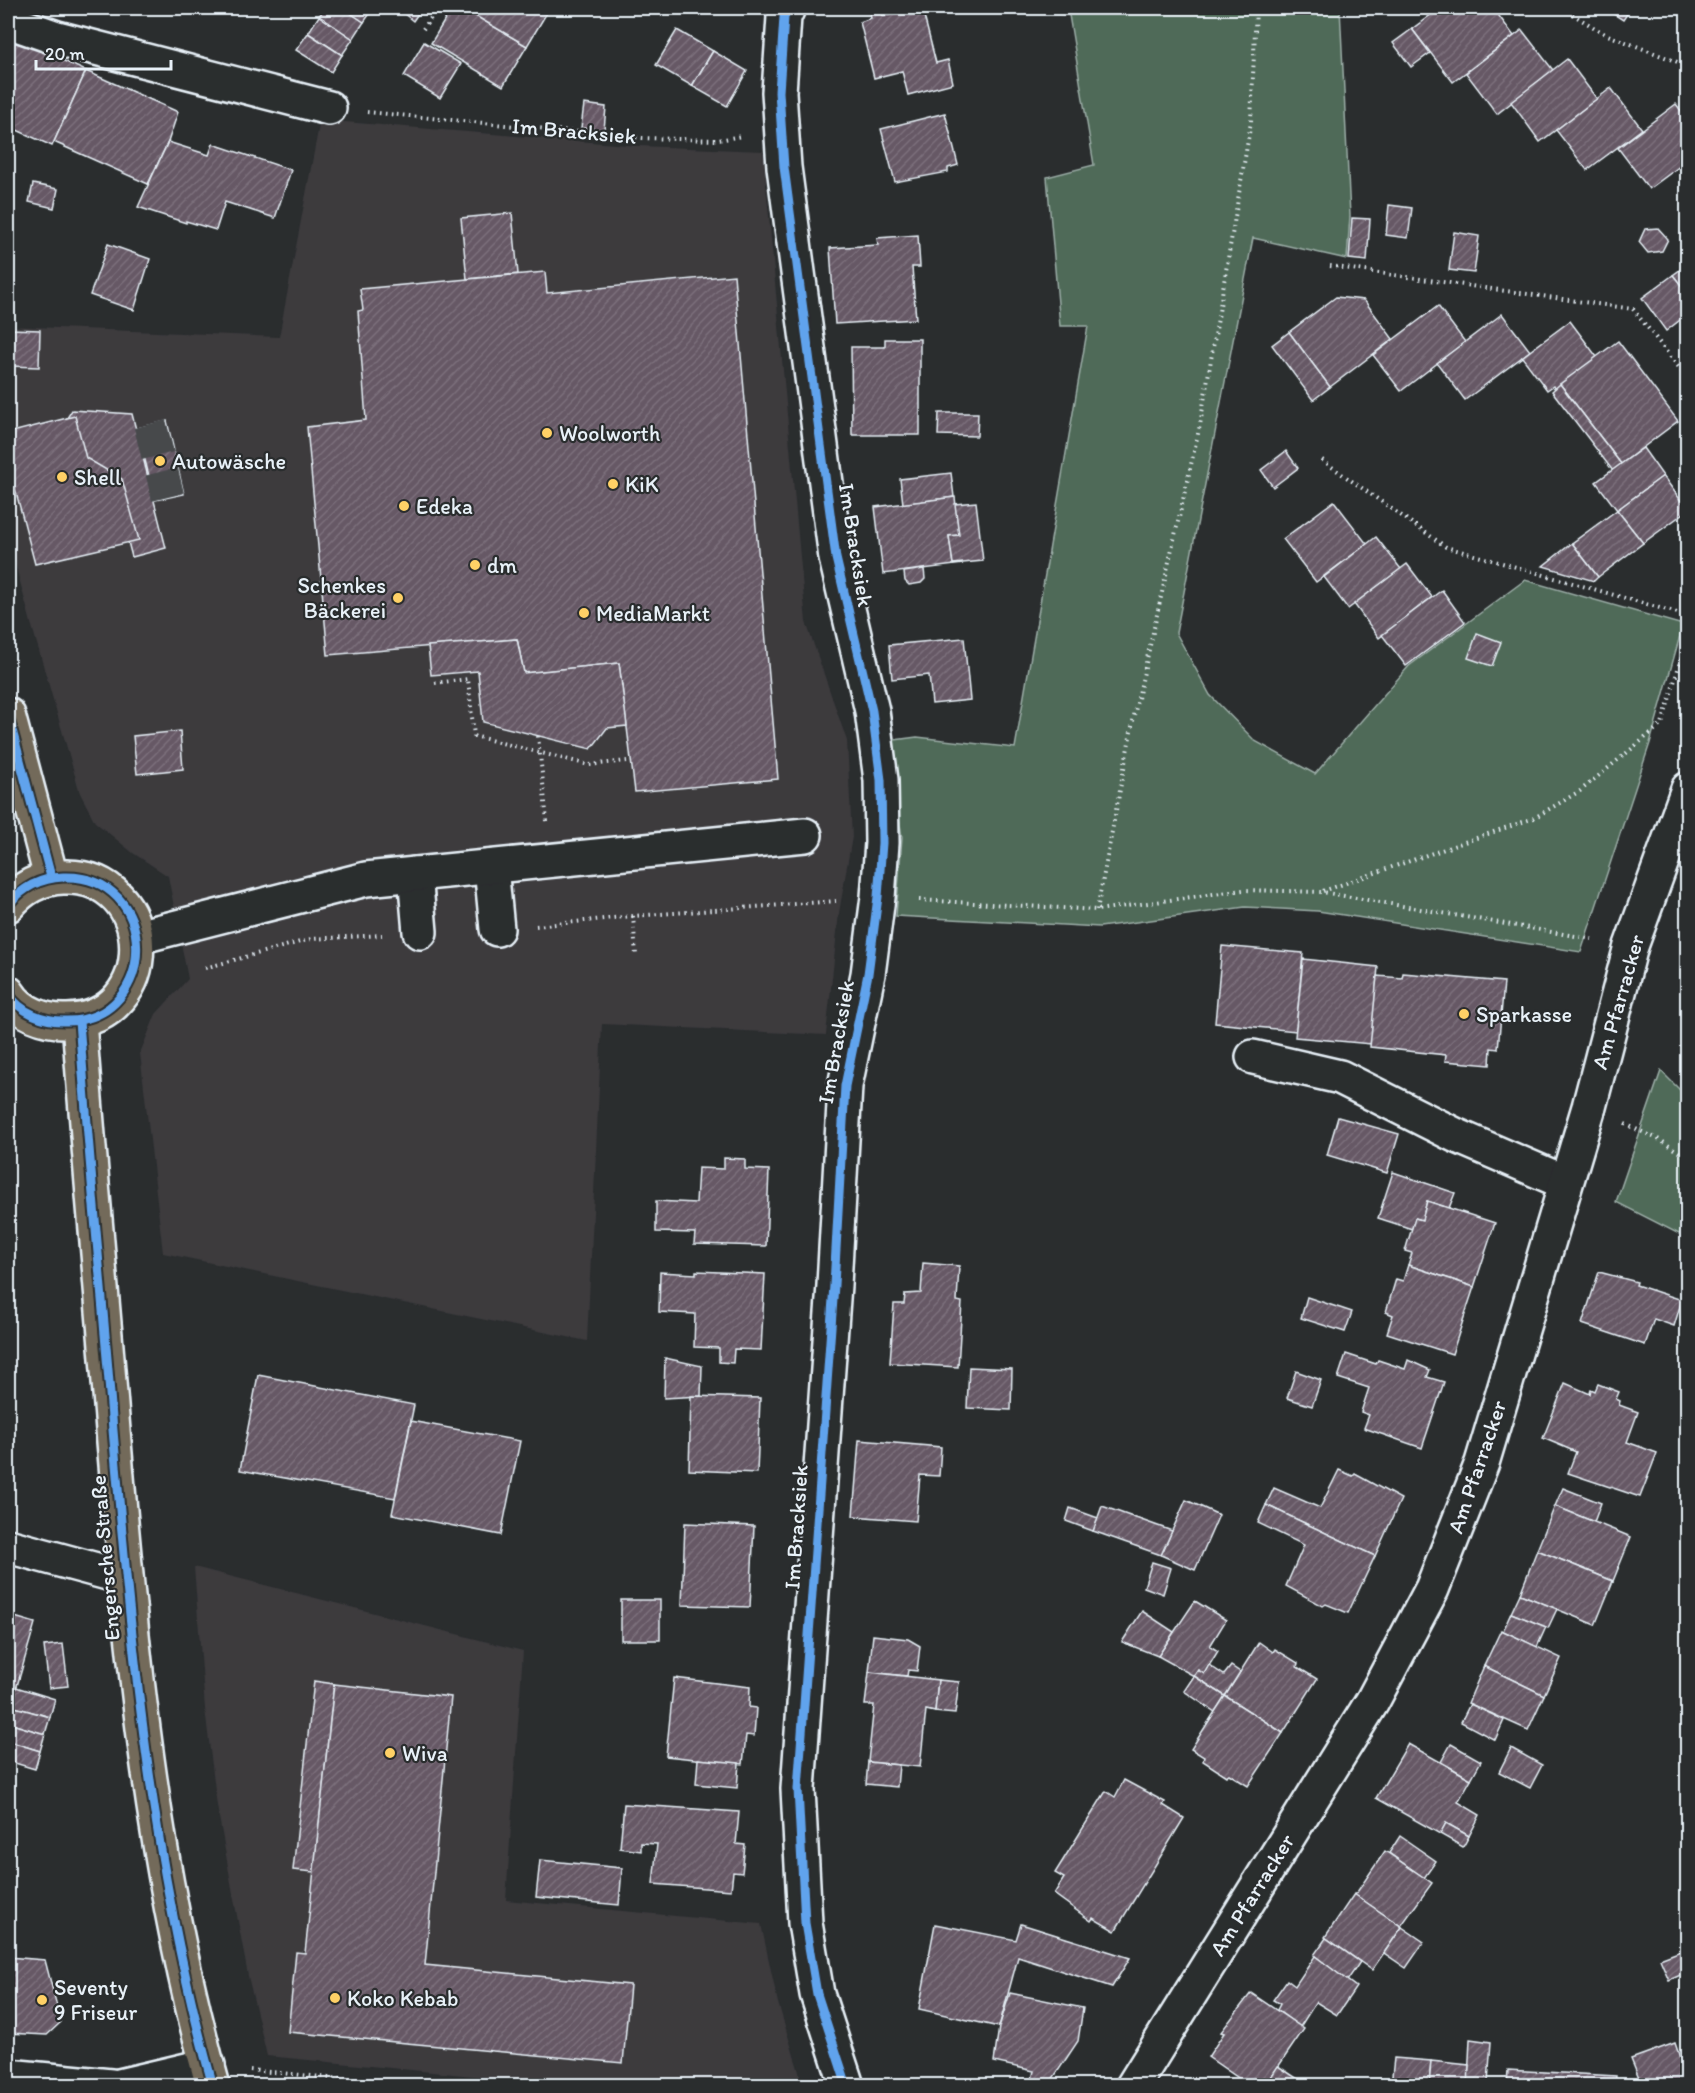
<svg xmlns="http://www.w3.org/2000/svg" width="1695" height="2093" font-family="Itim,sans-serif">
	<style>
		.built { fill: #3c3a3e }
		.park { fill: #506a58; stroke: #9caea8; stroke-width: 1.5 }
		.building { fill: url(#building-hatch); stroke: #e8f1f8; stroke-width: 1.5 }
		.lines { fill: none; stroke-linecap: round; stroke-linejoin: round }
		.minor-tunnel { stroke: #464a4c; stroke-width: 33; stroke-dasharray: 33 16; stroke-linecap: butt }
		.minor-casing { stroke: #e8f1f8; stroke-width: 38 }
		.major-casing { stroke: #e8f1f8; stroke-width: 38 }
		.path { stroke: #e8f1f8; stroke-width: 4; stroke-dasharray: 1.5 4.5; stroke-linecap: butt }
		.minor { stroke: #2a2d2e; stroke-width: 33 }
		.major { stroke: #736b5a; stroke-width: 33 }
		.cycleway-casing { stroke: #2a2d2e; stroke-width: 13 }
		.cycleway { stroke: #60a3ed; stroke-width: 9 }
		.poi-dot { fill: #ffd166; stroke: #2a2d2e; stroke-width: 2 }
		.labels { text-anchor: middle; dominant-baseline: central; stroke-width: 4.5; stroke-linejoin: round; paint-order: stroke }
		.street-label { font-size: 22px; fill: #e8f1f8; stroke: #2a2d2e }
		.poi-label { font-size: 22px; fill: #e8f1f8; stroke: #2a2d2e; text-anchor: start }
	</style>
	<defs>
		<pattern id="building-hatch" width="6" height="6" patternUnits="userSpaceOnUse" patternTransform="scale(1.5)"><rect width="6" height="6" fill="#665865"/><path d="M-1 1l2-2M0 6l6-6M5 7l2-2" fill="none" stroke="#7c707c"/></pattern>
	</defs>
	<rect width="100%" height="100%" fill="#2a2d2e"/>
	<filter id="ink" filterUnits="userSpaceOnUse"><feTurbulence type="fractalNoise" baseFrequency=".0167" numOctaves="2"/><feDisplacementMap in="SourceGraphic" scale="12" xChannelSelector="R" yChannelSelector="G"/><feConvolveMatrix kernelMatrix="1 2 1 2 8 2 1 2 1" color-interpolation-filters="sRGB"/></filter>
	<g filter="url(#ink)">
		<g class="built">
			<polygon points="320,120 639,146 763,151 806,622 847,741 852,837 839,913 826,1035 602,1024 587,1341 163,1253 140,1053 156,1014 188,979 168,876 133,853 95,822 80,793 31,623 8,537 8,326 279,337"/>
			<polygon points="194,1567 523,1651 506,1900 761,1924 778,2003 803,2085 565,2085 267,2056 248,1976 217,1806 205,1709"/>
		</g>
		<g class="park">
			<polygon points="1053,8 1340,8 1350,216 1347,259 1253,238 1176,633 1210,695 1255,741 1315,774 1409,666 1525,580 1683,625 1650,743 1581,952 1318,911 1245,907 1100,927 896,916 902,837 887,741 917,737 1015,748 1088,326 1060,326 1047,177 1094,165 1069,15 1056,14"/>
			<polygon points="1661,1071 1687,1097 1687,1238 1616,1202"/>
		</g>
		<g class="building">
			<polygon points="325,8 343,8 364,22 353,39 319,16"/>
			<polygon points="343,8 374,8 364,22"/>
			<polygon points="397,8 422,8 413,21"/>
			<polygon points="452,8 462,8 527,46 503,86 431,43"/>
			<polygon points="462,8 547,8 549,9 527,46"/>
			<polygon points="881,8 883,16 922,8 936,63 948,60 953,83 908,95 902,71 874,78 860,22 871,18 869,10"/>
			<polygon points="881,8 917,8 883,16"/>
			<polygon points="1440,8 1493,8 1514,36 1453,82 1412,29"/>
			<polygon points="1608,8 1631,8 1623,20 1606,9"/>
			<polygon points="319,16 353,39 342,55 308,33"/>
			<polygon points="1412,29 1430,53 1411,67 1393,43"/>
			<polygon points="677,30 713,51 692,86 656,65"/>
			<polygon points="1522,30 1553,70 1497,114 1466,73"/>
			<polygon points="308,33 342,55 331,72 296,50"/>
			<polygon points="16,39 86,71 52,146 8,126 8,60"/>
			<polygon points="424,42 461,64 440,98 404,76"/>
			<polygon points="713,51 747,71 727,106 692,86"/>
			<polygon points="1567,59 1597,99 1540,142 1511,102"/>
			<polygon points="86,71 178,112 168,142 148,184 54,142"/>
			<polygon points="1611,88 1642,129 1587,170 1556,130"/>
			<polygon points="584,104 606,107 604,130 581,128"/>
			<polygon points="1676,104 1688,120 1688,160 1649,189 1618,148"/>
			<polygon points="945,113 958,165 948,168 948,172 895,182 881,129"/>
			<polygon points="168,142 209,155 213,144 291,170 275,218 225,202 216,230 186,221 186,223 138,207"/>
			<polygon points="33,184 58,189 54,208 29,202"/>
			<polygon points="1389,205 1412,208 1408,238 1386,235"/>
			<polygon points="512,213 518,274 467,279 461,218"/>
			<polygon points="1352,218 1370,219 1367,261 1349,259"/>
			<polygon points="1658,228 1668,239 1662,251 1648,253 1639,242 1645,229"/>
			<polygon points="1454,232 1479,236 1474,273 1449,270"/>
			<polygon points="918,235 920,267 912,267 916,319 835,324 830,248 878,245 877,238"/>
			<polygon points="108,244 150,259 134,310 90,295"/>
			<polygon points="1688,264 1688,294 1673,275"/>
			<polygon points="545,272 547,293 734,275 778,779 635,792 619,663 524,673 517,639 328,655 307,427 366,420 358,311 363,310 360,289"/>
			<polygon points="1673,275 1688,294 1688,314 1666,331 1642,298"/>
			<polygon points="1336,297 1364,300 1393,339 1330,387 1289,332"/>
			<polygon points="1438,306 1465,342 1401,391 1373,355"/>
			<polygon points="1502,314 1530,351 1465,400 1437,363"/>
			<polygon points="1570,321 1597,357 1555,389 1553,386 1547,390 1522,357"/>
			<polygon points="8,329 40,330 39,367 8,366"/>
			<polygon points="1289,332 1330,387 1313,400 1272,345"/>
			<polygon points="885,339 920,339 920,435 852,435 851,347 885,347"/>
			<polygon points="1618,341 1678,421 1621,464 1560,384"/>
			<polygon points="1560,384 1621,464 1613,471 1552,391"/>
			<polygon points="72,410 132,414 166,548 132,557 113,485 77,464 65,421"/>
			<polygon points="939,413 978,413 977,436 938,435"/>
			<polygon points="75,416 86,458 122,479 139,540 35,564 8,462 8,433"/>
			<polygon points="167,421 184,494 155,500 137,428"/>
			<polygon points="1643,448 1663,476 1617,510 1596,482"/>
			<polygon points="1286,451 1298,468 1273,487 1261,470"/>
			<polygon points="951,473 954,497 903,504 900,479"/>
			<polygon points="1663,476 1688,510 1643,543 1617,510"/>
			<polygon points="955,497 959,535 949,536 953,564 963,564 883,574 875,507"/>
			<polygon points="1334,501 1367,544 1316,582 1283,539"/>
			<polygon points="976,502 983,561 953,564 949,536 959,535 955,504"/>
			<polygon points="1617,510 1643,543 1598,577 1572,543"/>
			<polygon points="1376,537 1401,569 1348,609 1324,577"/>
			<polygon points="1572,543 1598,577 1594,581 1543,566"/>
			<polygon points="1407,564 1432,597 1379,638 1354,604"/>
			<polygon points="924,569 925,579 921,583 909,585 905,581 904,572"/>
			<polygon points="1442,590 1465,622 1406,666 1382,635"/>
			<polygon points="1477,633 1501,642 1492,666 1468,658"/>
			<polygon points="964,638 970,700 932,704 929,675 892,679 889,645"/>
			<polygon points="517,639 524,673 619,663 627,726 607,728 591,749 483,722 478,671 431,675 428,646"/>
			<polygon points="180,731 183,769 137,774 133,736"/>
			<polygon points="1222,946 1303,953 1296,1031 1215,1023"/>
			<polygon points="1303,959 1378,967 1371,1044 1295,1037"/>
			<polygon points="1403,973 1504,982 1498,1049 1491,1048 1490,1065 1445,1061 1446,1055 1370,1047 1377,976 1402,978"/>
			<polygon points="1338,1117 1399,1134 1387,1173 1327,1155"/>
			<polygon points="724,1158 745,1159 745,1169 769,1170 766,1246 694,1244 695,1233 656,1232 656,1201 696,1203 698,1168 724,1169"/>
			<polygon points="1393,1172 1455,1193 1449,1208 1427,1201 1422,1220 1415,1218 1412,1229 1378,1218"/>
			<polygon points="1427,1201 1495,1223 1474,1287 1408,1265 1412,1253 1405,1251 1415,1218 1422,1220"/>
			<polygon points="923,1263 959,1266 957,1301 962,1302 958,1367 890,1363 894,1304 904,1304 905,1294 921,1293"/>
			<polygon points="1408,1265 1474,1287 1452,1354 1387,1333 1393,1315 1386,1312 1396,1279 1403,1281"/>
			<polygon points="696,1271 765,1274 761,1350 734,1349 733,1363 719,1362 719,1348 694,1347 695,1314 659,1312 660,1272 696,1274"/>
			<polygon points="1599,1272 1637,1282 1636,1285 1682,1300 1674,1326 1654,1319 1645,1345 1582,1324"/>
			<polygon points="1307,1297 1352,1312 1345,1332 1301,1318"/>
			<polygon points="1346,1354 1376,1364 1378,1360 1405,1369 1408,1360 1430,1370 1427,1377 1444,1382 1422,1448 1364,1428 1369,1415 1361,1412 1369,1388 1338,1378"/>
			<polygon points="665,1358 702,1366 701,1396 664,1398"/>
			<polygon points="969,1367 1012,1369 1011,1410 967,1408"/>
			<polygon points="1296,1371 1321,1380 1312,1406 1287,1398"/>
			<polygon points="258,1375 414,1405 395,1498 240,1470"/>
			<polygon points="1565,1383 1590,1394 1591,1389 1595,1391 1598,1384 1619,1392 1616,1399 1620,1401 1619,1405 1638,1412 1627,1442 1657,1453 1640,1497 1568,1473 1576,1452 1543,1438"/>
			<polygon points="691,1396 760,1398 757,1473 689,1470"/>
			<polygon points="411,1421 520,1441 501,1535 392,1514"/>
			<polygon points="859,1440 941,1447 939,1476 920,1475 916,1521 853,1516"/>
			<polygon points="1339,1470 1353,1476 1355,1474 1401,1499 1375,1556 1266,1505 1274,1488 1320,1508"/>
			<polygon points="1563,1488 1601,1503 1594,1522 1555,1506"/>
			<polygon points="1186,1500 1219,1515 1195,1570 1161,1555"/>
			<polygon points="1266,1505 1375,1556 1348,1613 1326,1604 1323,1606 1286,1586 1304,1545 1258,1523"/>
			<polygon points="1102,1506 1172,1531 1161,1555 1093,1531"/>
			<polygon points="1555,1506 1631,1537 1613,1581 1537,1550"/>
			<polygon points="1070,1508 1098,1518 1093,1531 1066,1521"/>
			<polygon points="685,1523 754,1526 750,1607 682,1605"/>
			<polygon points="1537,1550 1613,1581 1595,1625 1520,1594"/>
			<polygon points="1152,1562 1171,1568 1163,1594 1144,1587"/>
			<polygon points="1520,1594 1557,1609 1548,1628 1511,1613"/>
			<rect x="621" y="1600" width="39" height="40"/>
			<polygon points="1195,1601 1226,1620 1210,1646 1218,1651 1204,1674 1198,1670 1194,1676 1158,1656"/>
			<polygon points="1142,1611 1174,1632 1158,1656 1122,1642"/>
			<polygon points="1511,1613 1546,1627 1537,1647 1503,1631"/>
			<polygon points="8,1615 35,1623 13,1700 8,1694"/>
			<polygon points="1501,1630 1561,1658 1544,1695 1484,1666"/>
			<polygon points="873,1635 908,1639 920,1646 917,1671 908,1670 907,1676 869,1672"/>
			<polygon points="1259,1642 1273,1652 1275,1649 1298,1663 1297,1667 1317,1679 1283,1733 1225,1696"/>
			<polygon points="63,1644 68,1686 49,1688 44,1646"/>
			<polygon points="1209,1665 1224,1675 1231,1666 1240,1672 1225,1696 1194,1676 1198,1670 1204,1674"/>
			<polygon points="1484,1666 1544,1695 1528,1730 1468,1703"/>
			<polygon points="869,1672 938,1680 935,1712 926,1710 920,1767 868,1762 874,1705 865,1705"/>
			<polygon points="1194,1676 1225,1696 1215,1712 1184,1691"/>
			<polygon points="674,1678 750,1687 749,1707 756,1708 754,1736 746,1735 743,1764 666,1756"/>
			<polygon points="938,1680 959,1682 955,1714 935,1712"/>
			<polygon points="314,1681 334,1684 314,1872 293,1870"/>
			<polygon points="334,1684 451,1697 425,1965 630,1985 623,2063 288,2032 296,1952 305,1953"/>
			<polygon points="16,1687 55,1699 50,1717 11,1706"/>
			<polygon points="1225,1696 1283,1733 1248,1786 1229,1774 1226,1776 1203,1761 1204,1757 1191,1749"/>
			<polygon points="1470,1704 1504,1720 1495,1740 1461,1722"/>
			<polygon points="11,1706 50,1717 45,1734 8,1723"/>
			<polygon points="8,1723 45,1734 40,1751 8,1741"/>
			<polygon points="8,1741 40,1751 35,1769 8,1761"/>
			<polygon points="1408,1744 1471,1779 1458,1802 1480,1815 1469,1836 1446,1823 1440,1834 1376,1798"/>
			<polygon points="1451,1744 1481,1761 1471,1779 1441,1762"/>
			<polygon points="1511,1748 1542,1765 1530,1788 1499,1772"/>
			<polygon points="698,1759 739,1763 737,1788 696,1784"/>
			<polygon points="868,1762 899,1765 897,1787 866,1784"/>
			<polygon points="1124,1780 1165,1802 1163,1805 1184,1818 1115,1931 1093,1918 1091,1921 1054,1894 1064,1878 1055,1873 1106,1791 1115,1797"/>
			<polygon points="624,1804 739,1812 736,1844 745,1845 742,1873 733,1872 731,1890 653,1884 657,1844 641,1843 641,1851 620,1848"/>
			<polygon points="1446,1823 1469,1836 1463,1847 1440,1834"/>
			<polygon points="1400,1836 1436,1861 1424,1878 1389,1853"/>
			<polygon points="1385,1851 1432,1883 1401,1926 1355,1895"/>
			<polygon points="540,1860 622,1868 619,1905 536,1897"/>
			<polygon points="1354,1894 1402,1927 1372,1970 1325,1937"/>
			<polygon points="935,1924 1016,1940 1021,1924 1130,1958 1112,1987 1018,1957 999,2027 919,2009"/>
			<polygon points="1402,1927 1424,1942 1406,1968 1384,1953"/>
			<polygon points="1326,1938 1360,1962 1347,1981 1314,1955"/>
			<polygon points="1686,1949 1688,1972 1669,1980 1660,1959"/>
			<polygon points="1315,1956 1356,1987 1337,2015 1316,2002 1300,2027 1277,2010 1280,2004 1273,2000 1287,1980 1295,1986"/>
			<polygon points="8,1957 45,1960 61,2022 47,2035 8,2033"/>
			<polygon points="1010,1993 1083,2008 1078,2041 1048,2086 1031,2083 1034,2071 994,2062 999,2027"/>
			<polygon points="1251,1993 1304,2029 1265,2086 1250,2086 1208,2057 1224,2033 1221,2032"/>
			<polygon points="1470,2039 1491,2042 1488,2082 1468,2080"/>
			<polygon points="1675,2043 1688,2081 1675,2086 1642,2086 1631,2059"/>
			<polygon points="1394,2058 1431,2061 1429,2086 1391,2086"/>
			<polygon points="1431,2061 1469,2065 1468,2086 1429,2086"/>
			<polygon points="1278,2066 1301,2081 1298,2086 1265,2086"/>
			<polygon points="1508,2070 1616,2076 1615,2086 1507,2086"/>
		</g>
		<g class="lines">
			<polyline class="minor-tunnel" points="150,424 168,497"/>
			<defs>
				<g id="minor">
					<polyline points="788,8 784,17 779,92 784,167 836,558 872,711 881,780 882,843 878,897 868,974 845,1086 834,1285 798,1789 805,1923 817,1994 847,2086"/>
					<polyline points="8,21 57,38 329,108"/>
					<polyline points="491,867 497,929"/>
					<polyline points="415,874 420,932"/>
					<polyline points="138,937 366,879 805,835"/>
					<polyline points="1253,1057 1340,1077 1455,1135 1564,1182"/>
					<polyline points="8,1546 126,1578"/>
					<polyline points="8,2076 111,2086"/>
					<polyline points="119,2086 208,2065"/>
					<polyline points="1133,2086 1372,1702 1432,1589 1482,1463 1589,1107 1631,946 1688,789"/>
				</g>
				<g id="major">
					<polyline points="8,715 51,877"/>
					<path d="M 8,905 C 22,888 40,878 63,877 C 160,873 161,1020 67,1021 C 45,1022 20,1013 8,993"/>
					<path d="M 79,1021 C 89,1158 102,1294 113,1430 C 132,1653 152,1869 213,2086"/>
				</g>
			</defs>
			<use href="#minor" class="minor-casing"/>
			<use href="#major" class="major-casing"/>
			<g class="path">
				<polyline points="1562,8 1605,34 1688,66"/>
				<polyline points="423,29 438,8"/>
				<polyline points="367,112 643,138 718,140 742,136"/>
				<polyline points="1330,266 1633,309 1688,379"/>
				<polyline points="1322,460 1446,547 1688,616"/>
				<polyline points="435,683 468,679 474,736 589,765 627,761"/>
				<polyline points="538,736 547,821"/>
				<polyline points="1323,891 1534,818 1580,791 1662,724 1688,635"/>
				<polyline points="919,900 1097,910 1243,890 1322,892 1592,939"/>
				<polyline points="1097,910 1134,716 1200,425 1251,122 1256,8"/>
				<polyline points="633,916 636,955"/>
				<polyline points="536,926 633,916 836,901"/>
				<polyline points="205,968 311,939 382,935"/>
				<polyline points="1625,1124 1660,1140 1688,1158"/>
				<polyline points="250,2070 414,2086"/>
			</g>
			<use href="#minor" class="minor"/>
			<use href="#major" class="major"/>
			<defs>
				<g id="cycleway">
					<polyline points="788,8 784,17 779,92 784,167 836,558 872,711 881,780 882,843 878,897 868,974 845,1086 834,1285 798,1789 805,1923 817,1994 847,2086"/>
					<polyline points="8,715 51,877"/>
					<path d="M 8,905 C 22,888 40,878 63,877 C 160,873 161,1020 67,1021 C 45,1022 20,1013 8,993"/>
					<path d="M 79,1021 C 89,1158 102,1294 113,1430 C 132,1653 152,1869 213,2086"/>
				</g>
			</defs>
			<use href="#cycleway" class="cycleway-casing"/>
			<use href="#cycleway" class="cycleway"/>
		</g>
	</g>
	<g class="poi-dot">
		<circle cx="547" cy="433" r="6"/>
		<circle cx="160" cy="461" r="6"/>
		<circle cx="62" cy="477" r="6"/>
		<circle cx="613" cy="484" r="6"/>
		<circle cx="404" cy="506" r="6"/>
		<circle cx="475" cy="565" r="6"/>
		<circle cx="398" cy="598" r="6"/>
		<circle cx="584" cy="613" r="6"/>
		<circle cx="1464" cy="1014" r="6"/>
		<circle cx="390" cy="1753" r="6"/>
		<circle cx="335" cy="1998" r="6"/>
		<circle cx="42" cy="2000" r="6"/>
	</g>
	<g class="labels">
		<g class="street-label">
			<text transform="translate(574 131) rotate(5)">Im Bracksiek</text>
			<text transform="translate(856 545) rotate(81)">Im Bracksiek</text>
			<text transform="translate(1618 1002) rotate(-74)">Am Pfarracker</text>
			<text transform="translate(836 1042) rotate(-80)">Im Bracksiek</text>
			<text transform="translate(1477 1467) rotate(-71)">Am Pfarracker</text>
			<text transform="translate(796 1527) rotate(-86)">Im Bracksiek</text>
			<text transform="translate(105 1558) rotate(-95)">Engersche Straße</text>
			<text transform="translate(1252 1895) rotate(-58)">Am Pfarracker</text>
		</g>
		<g class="poi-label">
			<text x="559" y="433">Woolworth</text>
			<text x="172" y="461">Autowäsche</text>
			<text x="74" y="477">Shell</text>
			<text x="625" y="484">KiK</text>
			<text x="416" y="506">Edeka</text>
			<text x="487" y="565">dm</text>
			<text x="386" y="585" text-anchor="end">Schenkes<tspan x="386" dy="25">Bäckerei</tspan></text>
			<text x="596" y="613">MediaMarkt</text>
			<text x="1476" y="1014">Sparkasse</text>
			<text x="402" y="1753">Wiva</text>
			<text x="54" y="1987">Seventy<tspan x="54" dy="25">9 Friseur</tspan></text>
			<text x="347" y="1998">Koko Kebab</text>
		</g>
	</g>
	<rect width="1695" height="2093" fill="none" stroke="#2a2d2e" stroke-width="30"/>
	<rect x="15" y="15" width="1665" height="2063" fill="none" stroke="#e8f1f8" stroke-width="2" filter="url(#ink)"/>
	<path d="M36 60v9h135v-9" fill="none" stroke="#e8f1f8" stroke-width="3"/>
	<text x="45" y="60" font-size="18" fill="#e8f1f8" stroke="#2a2d2e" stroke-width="4.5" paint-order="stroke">20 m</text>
</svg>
